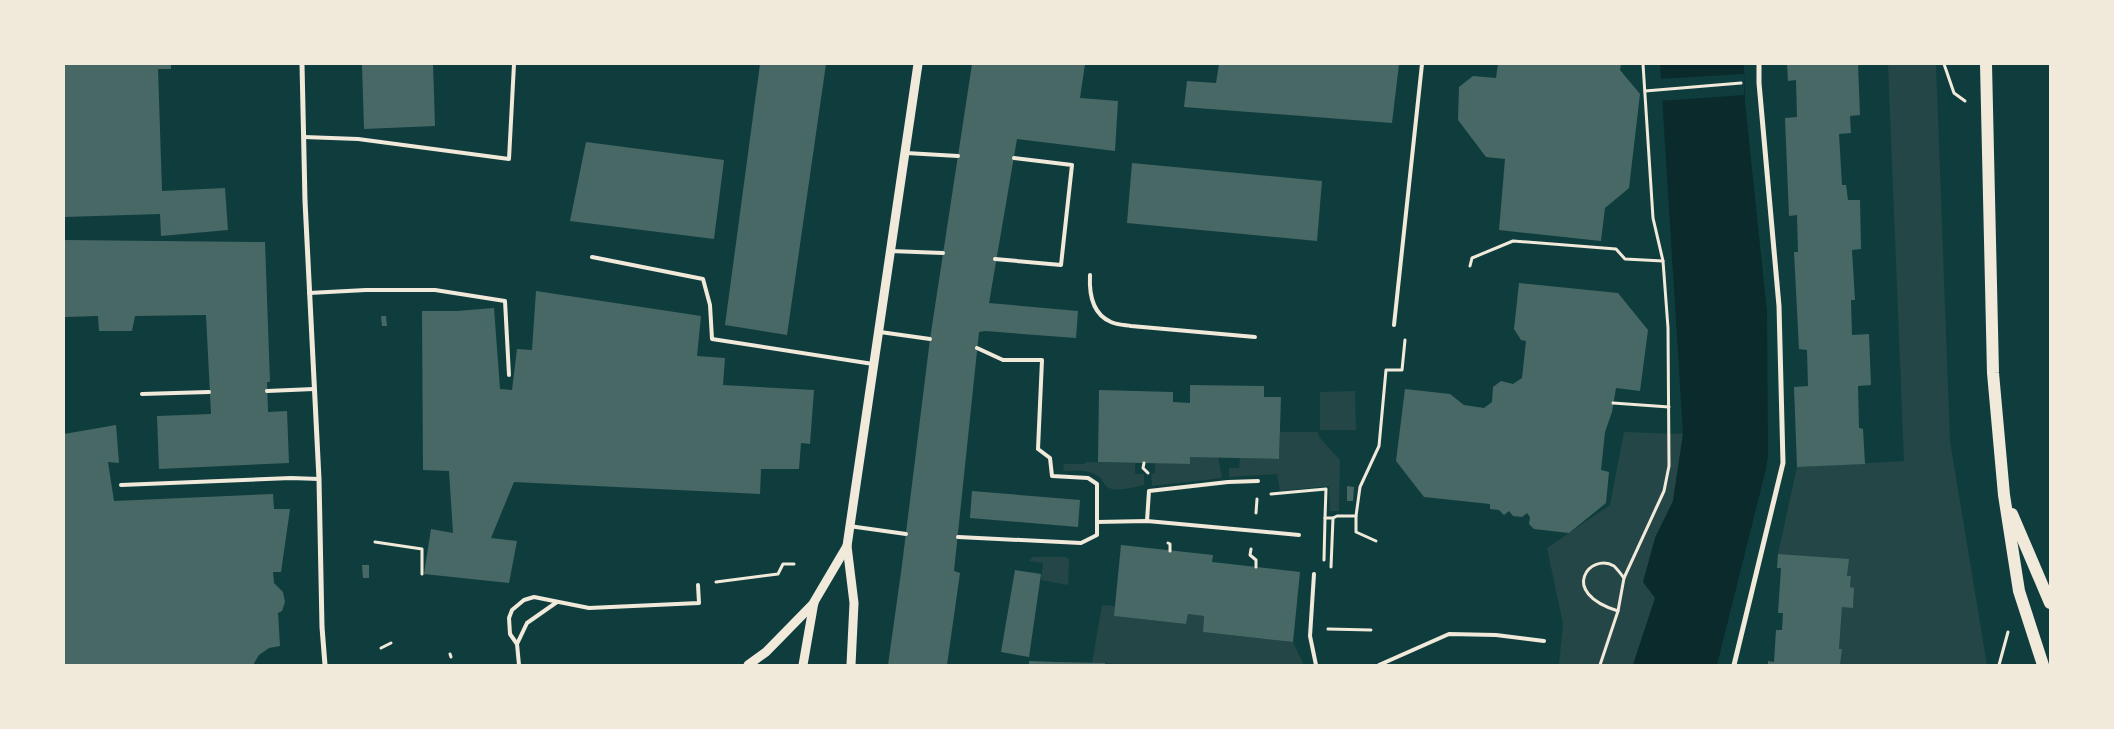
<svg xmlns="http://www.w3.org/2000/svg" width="2114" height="729" font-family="'Roboto Serif',serif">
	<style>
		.green { fill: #244646 }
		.water { fill: #0a2a2b }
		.pier { fill: #0f3d3e }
		.building { fill: #486865 }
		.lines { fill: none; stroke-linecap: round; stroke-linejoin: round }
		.path { stroke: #f1e9da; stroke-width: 3 }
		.service { stroke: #f1e9da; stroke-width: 4 }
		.minor { stroke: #f1e9da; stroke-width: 5 }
		.tertiary { stroke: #f1e9da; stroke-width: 9 }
		.primary { stroke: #f1e9da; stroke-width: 12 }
	</style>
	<rect width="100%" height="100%" fill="#0f3d3e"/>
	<g class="green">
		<polygon points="1888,64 1936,64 1950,441 1987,665 1840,665 1842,649 1839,649 1842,607 1853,607 1854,588 1850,587 1851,577 1847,576 1848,560 1778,554 1797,467 1904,461"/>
		<polygon points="1355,391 1356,430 1320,430 1320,392"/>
		<polygon points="1280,432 1318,432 1319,437 1340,460 1339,511 1330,511 1329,486 1280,491 1277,474 1229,477 1229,468 1239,468 1240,458 1279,459"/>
		<polygon points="1624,432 1683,434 1673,501 1655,538 1655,598 1633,665 1559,665 1563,624 1547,548 1610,505"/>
		<polygon points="1190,457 1218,457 1222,478 1152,486 1151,474 1155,473 1155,463 1189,464"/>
		<path d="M 1085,462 L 1135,463 L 1135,474 L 1144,474 L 1144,485 C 1134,487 1118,492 1109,488 C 1103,485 1103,479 1098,476 C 1089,469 1074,471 1063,471 L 1064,464 L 1085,464 Z"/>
		<polygon points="1033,557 1065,557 1069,559 1068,585 1041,580 1043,563 1029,561"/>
		<polygon points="1102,605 1115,606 1115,616 1186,624 1188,614 1204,616 1203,632 1293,642 1304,665 1138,665 1092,663"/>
	</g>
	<polygon class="water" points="1660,64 1744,64 1745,102 1767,312 1768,456 1766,469 1717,665 1633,665 1655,598 1643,582 1655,538 1673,501 1683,434"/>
	<polygon class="pier" points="1744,74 1744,95 1659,101 1658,79"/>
	<g class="building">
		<polygon points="64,64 171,64 171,69 158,69 162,191 225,188 228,230 161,236 160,214 64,217"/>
		<polygon points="362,64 433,64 435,126 364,129"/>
		<polygon points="760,64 826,64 787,335 725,325"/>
		<polygon points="972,64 1085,64 1080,98 1118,101 1115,151 1017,139 989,303 1078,311 1076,338 985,331 979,332 954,571 960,573 947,665 888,665 902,565 930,339"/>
		<polygon points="1219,64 1399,64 1392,123 1184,107 1187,81 1216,83"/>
		<polygon points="1498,64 1621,64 1620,70 1640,94 1629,188 1605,208 1601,241 1499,230 1505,159 1486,157 1458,120 1459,87 1473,76 1496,78"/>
		<polygon points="1787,64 1858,64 1860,115 1850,116 1851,133 1839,134 1842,185 1846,185 1848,200 1860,200 1861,249 1852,250 1855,300 1851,300 1852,335 1869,334 1871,385 1858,386 1859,428 1863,429 1865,464 1797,467 1794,387 1808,386 1807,350 1799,349 1794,252 1798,252 1797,215 1789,216 1785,118 1797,117 1796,80 1788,81"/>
		<polygon points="586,142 724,160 714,239 570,221"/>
		<polygon points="1132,163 1322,181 1317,241 1127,223"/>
		<polygon points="64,240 265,242 270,382 267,382 268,412 287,411 289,463 159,469 157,416 211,414 206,315 135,316 132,331 99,331 98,316 64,317"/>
		<polygon points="1519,283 1618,293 1648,330 1640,391 1616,388 1612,412 1605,432 1601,470 1609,472 1606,503 1569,533 1534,529 1529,524 1530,517 1527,513 1522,517 1513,516 1509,511 1504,515 1499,510 1490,509 1490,504 1424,497 1396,461 1405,389 1450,394 1464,405 1484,408 1492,402 1493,387 1501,381 1513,384 1522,378 1526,341 1521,340 1514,329"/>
		<polygon points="536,291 701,316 697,356 725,358 723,385 814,390 810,444 801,443 799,469 761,469 760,494 514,482 491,538 517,541 509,583 424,574 431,529 453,533 449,471 423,470 422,311 457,311 494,308 500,389 512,390 517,349 532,350"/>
		<polygon points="381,316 386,316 387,326 382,326"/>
		<polygon points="1190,385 1264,386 1264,397 1281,397 1279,459 1190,457 1190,464 1098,462 1099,390 1173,392 1173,402 1190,403"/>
		<polygon points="116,425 119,463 108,462 114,501 273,494 274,509 290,509 281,572 273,572 274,583 283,592 285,602 282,611 278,613 280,646 269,648 259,655 253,665 64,665 64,434"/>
		<polygon points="1347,486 1354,487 1353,501 1347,501"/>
		<polygon points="972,491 1080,500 1078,527 970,518"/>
		<polygon points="1121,545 1213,555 1212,562 1300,572 1293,642 1203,632 1204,616 1188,614 1186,624 1114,616"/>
		<polygon points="1778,554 1849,559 1847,576 1851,576 1850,587 1854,588 1853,608 1842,607 1839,649 1842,649 1840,665 1768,665 1768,661 1774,662 1776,630 1782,630 1783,613 1778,613 1781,568 1777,568"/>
		<polygon points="362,565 369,565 369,578 363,578"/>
		<polygon points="1015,570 1041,574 1029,657 1001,652"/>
		<polygon points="1029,661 1055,662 1105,663 1105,665 1029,665"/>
	</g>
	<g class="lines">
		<g class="path">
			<polyline points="1944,64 1954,93 1965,101"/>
			<polyline points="1645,91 1741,83"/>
			<polyline points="1470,266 1472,258 1513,241 1616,249 1625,259 1663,261"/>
			<polyline points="1613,403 1669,407"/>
			<polyline points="1144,463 1143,468 1148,473"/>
			<polyline points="1271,494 1326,489 1325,518"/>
			<polyline points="1256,513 1257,499"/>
			<polyline points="1356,516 1356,532 1376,541"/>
			<polyline points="375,542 422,549 422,574"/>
			<polyline points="1168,543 1170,544 1170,551"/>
			<polyline points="1251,549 1250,555 1256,560 1256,567"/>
			<polyline points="1324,560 1325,518 1333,518"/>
			<polyline points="1331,567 1333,518 1337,516 1356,516 1360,487 1379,446 1386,370 1402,370 1405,340"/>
			<polyline points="716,582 778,574 783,564 794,564"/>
			<path d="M 1618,611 C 1557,592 1591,552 1614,566 C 1617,569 1621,574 1624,578"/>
			<polyline points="1328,629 1371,630"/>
			<polyline points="381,648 391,643"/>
			<polyline points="450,654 451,657"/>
			<polyline points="1600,665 1618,611 1624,578 1664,491 1669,466 1668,328 1663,261 1653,218 1643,64"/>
			<polyline points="1999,665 2008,632"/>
		</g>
		<g class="service">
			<polyline points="304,137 358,139 509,159 514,64"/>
			<polyline points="906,153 958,156"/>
			<polyline points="890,251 943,253"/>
			<polyline points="592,257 703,279 710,305 712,339 873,364"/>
			<polyline points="995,259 1061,265 1072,165 1014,158"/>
			<path d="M 1090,275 C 1089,294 1092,314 1111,322 C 1117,325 1125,325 1131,326 L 1255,337"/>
			<polyline points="309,293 366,290 435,290 505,301 509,375"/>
			<polyline points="1394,325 1422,64"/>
			<polyline points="880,332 930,339"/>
			<polyline points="977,348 1003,360 1042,360 1038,449 1050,458 1052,476 1088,478 1097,484 1097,522"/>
			<polyline points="267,391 314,389"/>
			<polyline points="142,394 209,392"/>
			<polyline points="121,485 291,478 319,479"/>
			<polyline points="1147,521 1149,491 1228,482 1258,481"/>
			<polyline points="849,526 906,534"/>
			<polyline points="958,537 1081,543 1097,535 1097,522 1147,521 1299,535"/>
			<polyline points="1314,574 1310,636 1316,665"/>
			<polyline points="517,644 527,623 557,602"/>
			<polyline points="519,665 517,644 510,634 509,618 512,610 524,600 534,597 589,608 699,603 698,585"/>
			<polyline points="1379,665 1449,634 1496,635 1544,641"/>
		</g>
		<g class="minor">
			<polyline points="302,64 305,201 319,479 322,627 325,665"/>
			<polyline points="1734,665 1783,463 1779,306 1759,83 1759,64"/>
		</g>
		<g class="tertiary">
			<polyline points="748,665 766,652 814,603"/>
			<polyline points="803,665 814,602 847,546"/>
			<polyline points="851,665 854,603 847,546 918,64"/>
		</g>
		<g class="primary">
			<polyline points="1986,64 1993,373 2004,495 2019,591 2043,665"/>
			<polyline points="2012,514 2050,603"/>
		</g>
	</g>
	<rect width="2114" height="729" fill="none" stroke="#f1e9da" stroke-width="130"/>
</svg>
